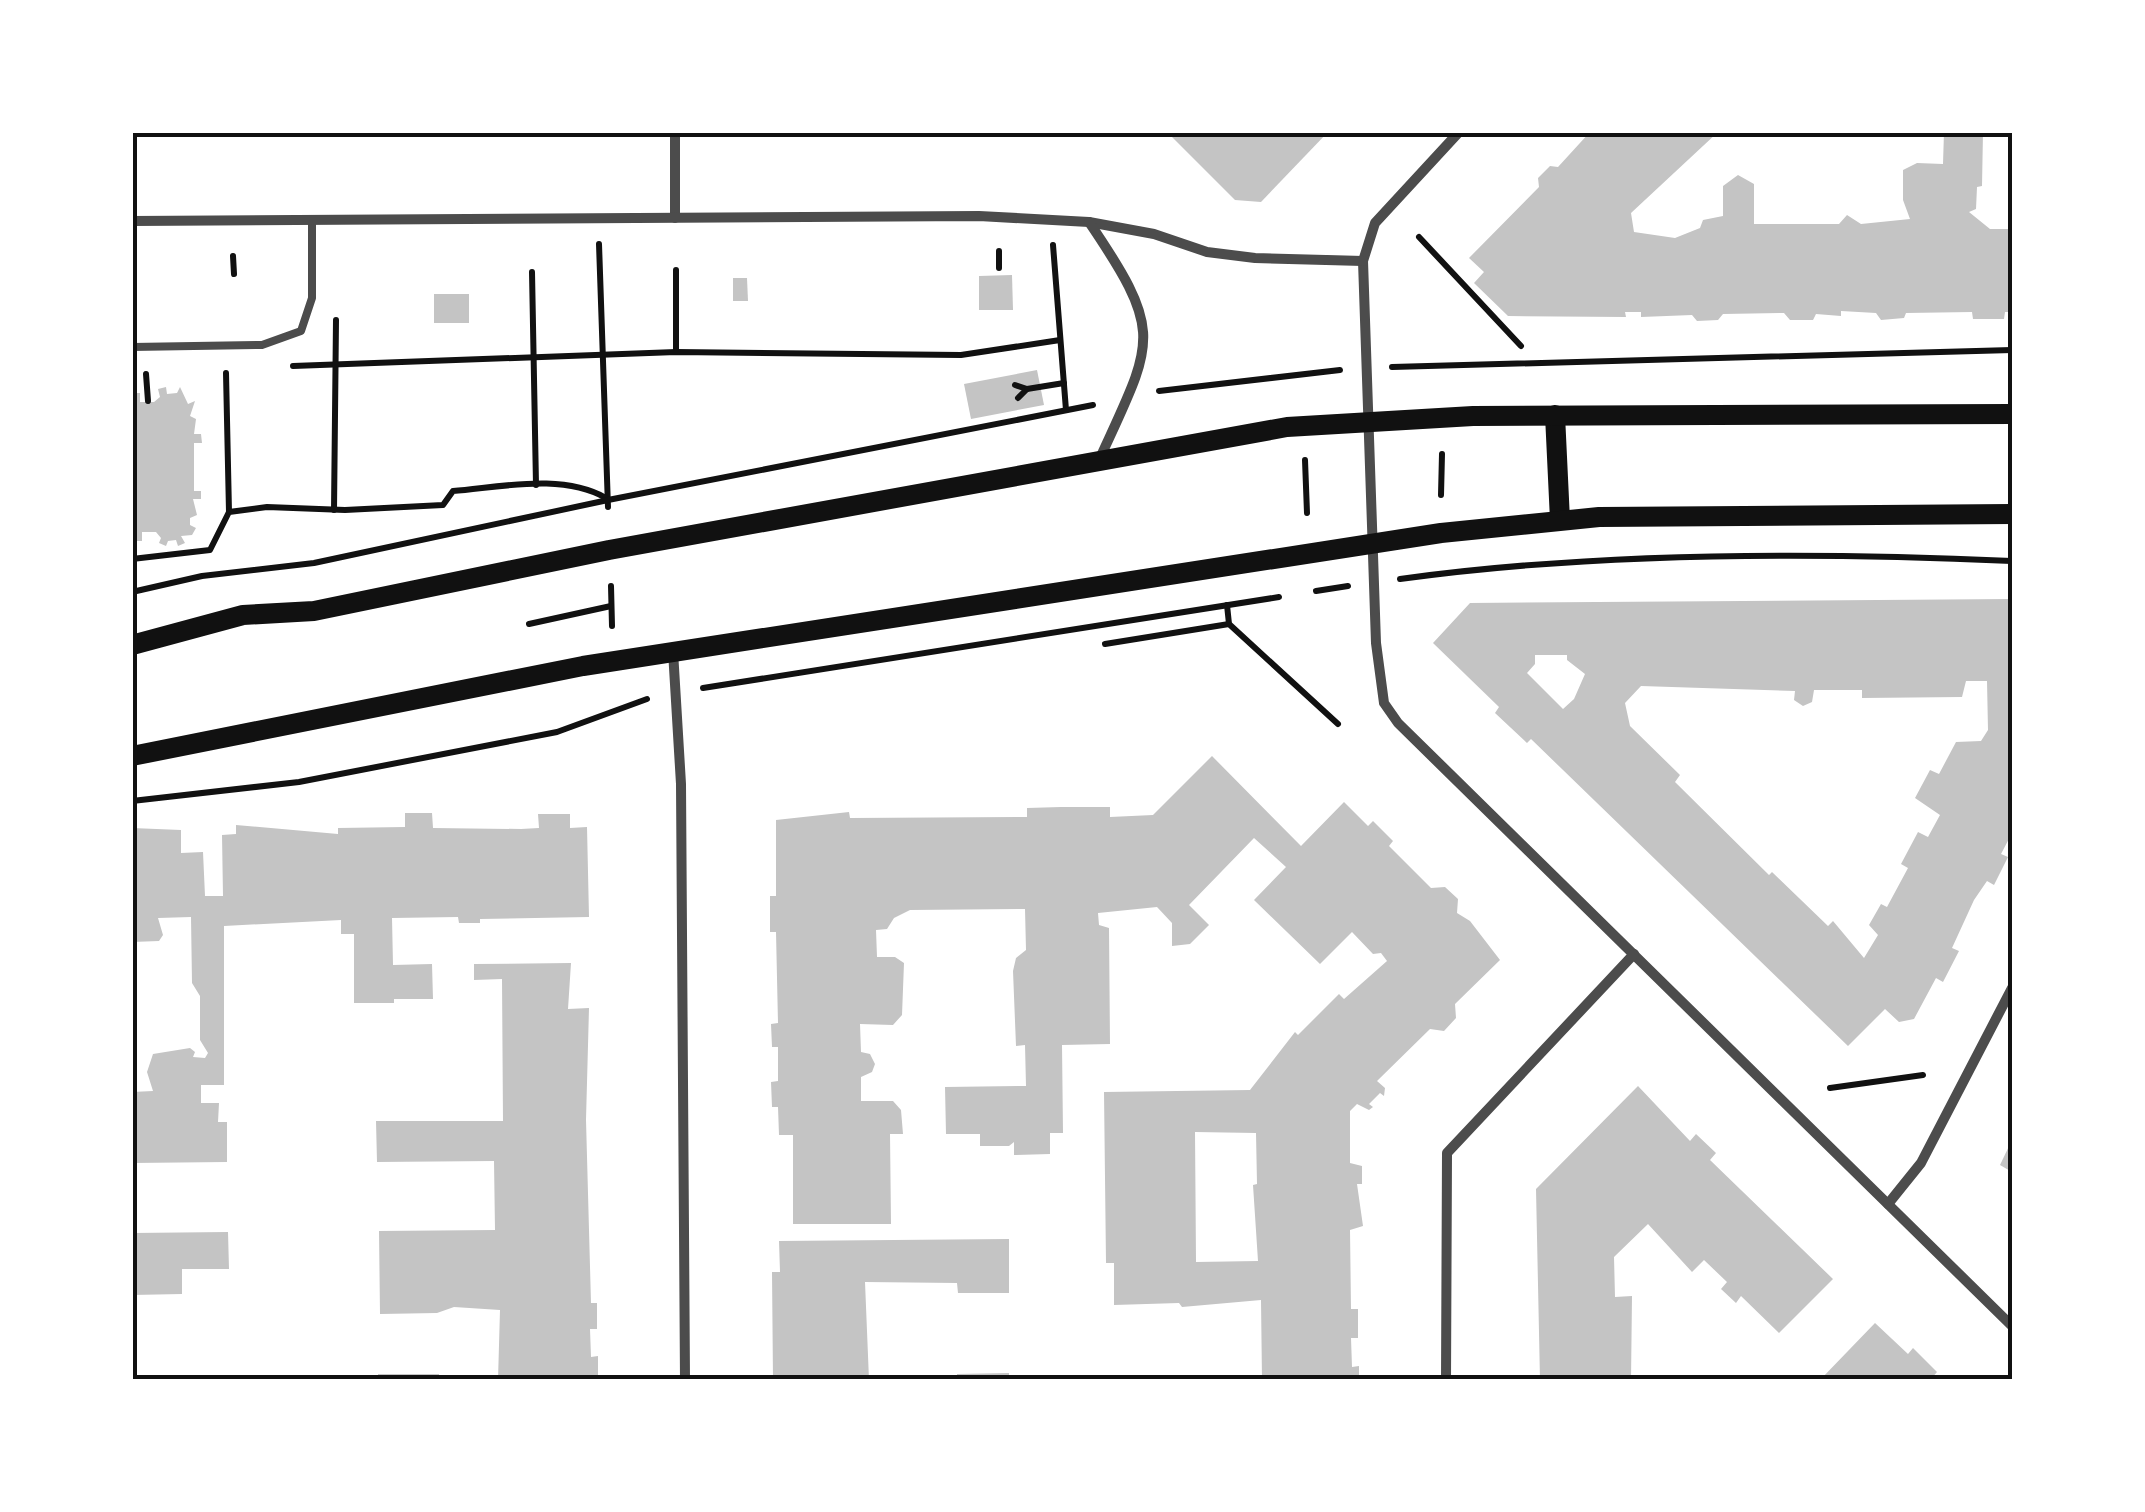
<svg xmlns="http://www.w3.org/2000/svg" width="2145" height="1512" font-family="'Titillium Web',sans-serif">
	<style>
		.building { fill: #c4c4c4; fill-rule: evenodd }
		.lines { fill: none; stroke-linecap: round; stroke-linejoin: round }
		.path { stroke: #111; stroke-width: 6 }
		.service { stroke: #4c4c4c; stroke-width: 8 }
		.minor { stroke: #4c4c4c; stroke-width: 10 }
		.secondary { stroke: #111; stroke-width: 20 }
		.neatline { fill: none; stroke: #111; stroke-width: 4 }
	</style>
	<rect width="100%" height="100%" fill="#fff"/>
	<g class="building">
		<polygon points="1167,132 1328,132 1261,202 1235,200"/>
		<polygon points="1590,132 1718,132 1631,213 1634,232 1675,238 1700,228 1703,220 1723,216 1723,186 1738,175 1754,184 1754,224 1839,224 1847,215 1861,224 1910,219 1903,200 1903,170 1917,163 1943,164 1944,132 1983,132 1982,186 1977,187 1976,209 1969,212 1990,229 2012,229 2012,312 2005,312 2004,319 1973,319 1972,312 1906,313 1904,318 1881,320 1876,313 1841,311 1841,316 1816,314 1813,320 1790,320 1784,313 1723,314 1718,320 1697,321 1692,315 1641,317 1641,312 1625,312 1626,317 1508,316 1474,283 1484,272 1469,258 1539,187 1538,178 1550,166 1558,167"/>
		<polygon points="1012,275 1013,310 979,310 979,276"/>
		<polygon points="733,278 747,278 748,301 733,301"/>
		<rect x="434" y="294" width="35" height="29"/>
		<polygon points="1037,370 1044,405 971,419 964,384"/>
		<polygon points="166,387 167,394 177,393 180,387 188,404 195,401 190,416 196,419 194,434 201,434 202,443 194,443 194,491 201,491 201,499 193,499 197,515 190,518 190,525 196,528 192,535 181,536 185,543 178,546 176,540 168,541 166,546 159,543 161,538 156,532 142,532 142,541 132,541 133,393 140,393 140,402 154,402 160,397 158,389"/>
		<path d="M 2012,599 L 2012,833 L 2001,854 L 2008,857 L 1994,885 L 1987,881 L 1974,900 L 1952,948 L 1959,951 L 1943,982 L 1936,978 L 1914,1019 L 1899,1022 L 1885,1009 L 1848,1046 L 1531,739 L 1527,743 L 1495,713 L 1499,707 L 1433,643 L 1470,603 ZM 1535,655 L 1567,655 L 1567,660 L 1585,674 L 1574,699 L 1563,709 L 1527,673 L 1535,664 ZM 1966,681 L 1987,681 L 1988,730 L 1981,741 L 1956,742 L 1939,774 L 1930,770 L 1915,798 L 1940,815 L 1928,837 L 1918,832 L 1901,864 L 1908,868 L 1887,907 L 1881,904 L 1869,925 L 1878,935 L 1864,958 L 1833,921 L 1828,926 L 1772,872 L 1769,875 L 1675,782 L 1680,775 L 1630,726 L 1625,703 L 1641,686 L 1795,691 L 1794,700 L 1803,706 L 1812,702 L 1814,690 L 1862,690 L 1862,698 L 1962,697 Z"/>
		<path d="M 1212,756 L 1301,846 L 1344,802 L 1368,826 L 1373,821 L 1393,841 L 1389,846 L 1431,888 L 1445,887 L 1458,899 L 1457,913 L 1470,921 L 1500,960 L 1455,1004 L 1456,1018 L 1444,1031 L 1430,1029 L 1377,1081 L 1385,1088 L 1384,1096 L 1380,1093 L 1369,1104 L 1373,1107 L 1369,1110 L 1357,1104 L 1350,1111 L 1350,1163 L 1362,1166 L 1362,1184 L 1357,1184 L 1363,1226 L 1350,1230 L 1351,1309 L 1358,1309 L 1358,1338 L 1351,1338 L 1352,1367 L 1359,1366 L 1359,1380 L 1262,1380 L 1261,1300 L 1182,1307 L 1179,1303 L 1114,1305 L 1114,1263 L 1106,1263 L 1104,1092 L 1250,1090 L 1295,1032 L 1298,1035 L 1339,994 L 1344,999 L 1387,961 L 1381,953 L 1373,954 L 1352,932 L 1320,964 L 1254,900 L 1286,867 L 1254,838 L 1189,905 L 1209,925 L 1190,944 L 1172,946 L 1172,923 L 1157,907 L 1098,913 L 1099,925 L 1109,928 L 1110,1044 L 1062,1045 L 1063,1133 L 1050,1133 L 1050,1154 L 1014,1155 L 1014,1142 L 1009,1146 L 980,1146 L 980,1134 L 946,1134 L 945,1087 L 1026,1086 L 1025,1045 L 1016,1046 L 1013,971 L 1016,958 L 1026,950 L 1025,909 L 910,910 L 894,918 L 887,929 L 876,930 L 877,957 L 895,957 L 904,963 L 902,1015 L 893,1025 L 860,1024 L 861,1052 L 870,1054 L 875,1064 L 872,1072 L 861,1077 L 861,1101 L 893,1101 L 901,1110 L 903,1134 L 890,1134 L 891,1224 L 793,1224 L 793,1135 L 779,1135 L 778,1107 L 772,1107 L 771,1082 L 778,1081 L 778,1047 L 772,1047 L 771,1024 L 778,1023 L 776,932 L 770,932 L 770,896 L 776,896 L 776,820 L 849,812 L 850,818 L 1027,817 L 1027,808 L 1061,807 L 1110,807 L 1110,817 L 1153,815 ZM 1195,1132 L 1256,1133 L 1257,1184 L 1253,1185 L 1258,1261 L 1196,1262 Z"/>
		<polygon points="405,813 432,813 433,828 521,829 539,828 538,814 570,814 570,828 587,827 589,917 480,919 480,923 459,923 458,917 392,918 393,965 432,964 433,999 394,999 394,1003 354,1003 354,934 341,934 341,920 224,926 224,1085 201,1085 201,1103 219,1103 218,1122 227,1122 227,1162 132,1163 132,1092 153,1091 147,1072 153,1054 190,1048 195,1052 193,1057 205,1058 208,1053 200,1040 200,996 192,983 191,917 158,918 163,935 159,941 132,942 132,828 181,830 181,853 203,852 205,896 223,896 222,835 236,834 236,825 338,834 338,828 405,827"/>
		<polygon points="571,963 568,1009 589,1008 586,1120 591,1303 597,1303 597,1329 590,1329 591,1357 598,1356 598,1380 498,1380 500,1310 454,1307 437,1313 380,1314 379,1231 495,1230 494,1161 377,1162 376,1121 503,1121 502,979 474,980 474,964"/>
		<polygon points="1638,1086 1690,1141 1696,1134 1716,1153 1710,1160 1833,1279 1779,1333 1741,1296 1736,1303 1721,1289 1727,1282 1704,1260 1692,1272 1648,1224 1614,1257 1615,1297 1632,1296 1631,1380 1540,1380 1536,1189"/>
		<polygon points="2012,1140 2012,1172 2000,1165"/>
		<polygon points="228,1232 229,1269 182,1269 182,1294 132,1295 132,1233"/>
		<polygon points="1009,1239 1009,1293 958,1293 957,1283 865,1282 869,1380 773,1380 772,1272 780,1272 779,1241"/>
		<polygon points="1875,1323 1908,1354 1913,1348 1937,1372 1930,1380 1820,1380"/>
		<polygon points="1009,1373 1009,1380 957,1380 957,1374"/>
		<rect x="378" y="1374" width="61" height="6"/>
	</g>
	<g class="lines">
		<g class="path">
			<polyline points="1419,237 1521,346"/>
			<polyline points="599,244 608,507"/>
			<polyline points="1053,245 1066,410"/>
			<polyline points="999,251 999,268"/>
			<polyline points="233,256 234,274"/>
			<polyline points="676,270 676,352"/>
			<polyline points="532,272 536,485"/>
			<polyline points="293,366 676,352 961,355 1060,340"/>
			<polyline points="1392,367 2012,350"/>
			<polyline points="226,373 229,512"/>
			<polyline points="146,374 148,401"/>
			<polyline points="1015,385 1027,389 1018,398"/>
			<polyline points="1027,389 1064,383"/>
			<polyline points="1159,391 1340,370"/>
			<polyline points="1305,460 1307,513"/>
			<polyline points="1441,495 1442,454"/>
			<polyline points="334,510 336,320"/>
			<path d="M 132,559 L 210,550 L 229,512 L 267,507 L 345,510 L 443,505 L 453,491 C 502,487 562,473 606,498"/>
			<path d="M 1400,579 C 1595,552 1815,552 2012,561"/>
			<polyline points="611,586 612,626"/>
			<polyline points="1316,591 1348,586"/>
			<polyline points="132,592 202,576 314,563 608,500 1093,405"/>
			<polyline points="1227,605 1229,624 1338,724"/>
			<polyline points="529,624 611,606"/>
			<polyline points="1105,644 1229,624"/>
			<polyline points="703,688 1279,597"/>
			<polyline points="132,801 299,782 557,732 647,699"/>
			<polyline points="1830,1088 1923,1075"/>
		</g>
		<polyline class="service" points="132,347 262,345 301,331 312,298 312,220"/>
		<g class="minor">
			<polyline points="1459,132 1375,223 1363,261 1376,643 1384,703 1398,723 2012,1326"/>
			<polyline points="675,218 675,132"/>
			<polyline points="132,221 979,216 1089,222 1154,234 1207,252 1255,258 1363,261"/>
			<path d="M 1089,222 C 1165,334 1154,340 1100,458"/>
			<polyline points="673,651 681,784 685,1380"/>
			<polyline points="1888,1204 1921,1163 2012,988"/>
			<polyline points="1446,1380 1447,1153 1634,954"/>
		</g>
		<g class="secondary">
			<polyline points="1555,415 1560,520"/>
			<polyline points="132,645 243,615 314,611 609,550 1287,427 1473,416 2012,414"/>
			<polyline points="132,756 583,666 1441,533 1599,517 2012,514"/>
		</g>
	</g>
	<rect width="2145" height="1512" fill="none" stroke="#ffffff" stroke-width="270"/>
	<rect x="135" y="135" width="1875" height="1242" class="neatline"/>
</svg>
